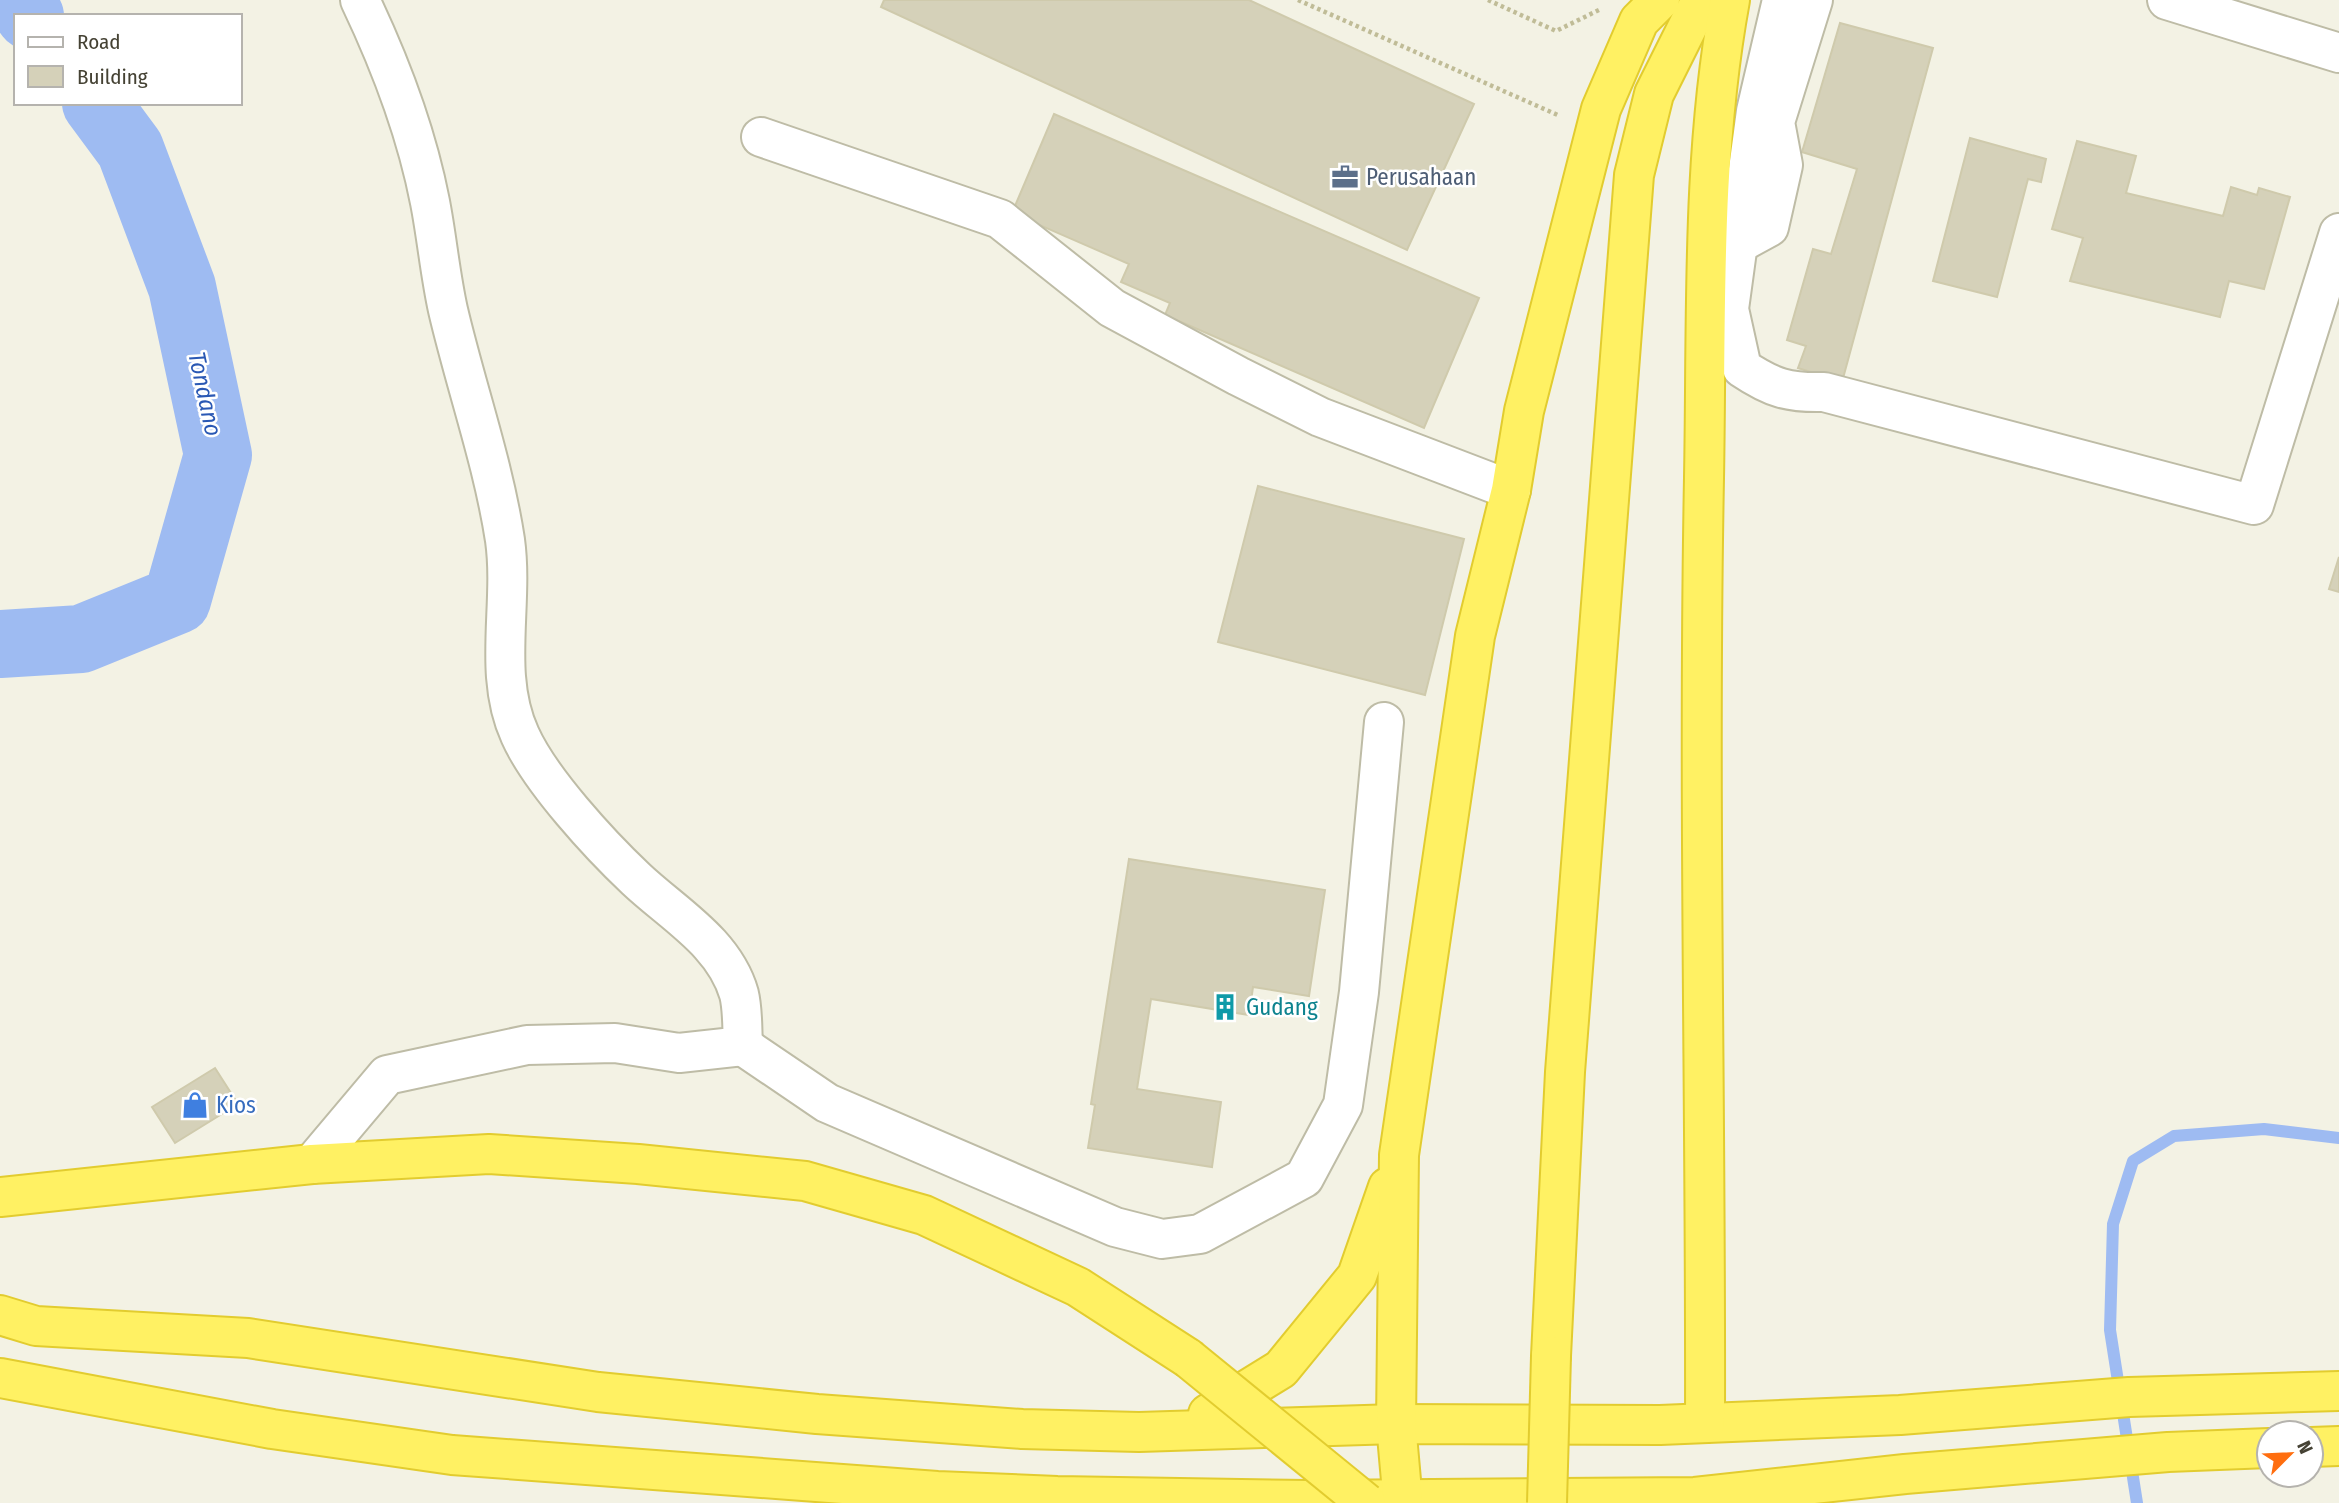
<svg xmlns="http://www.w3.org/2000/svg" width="2339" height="1503" font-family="'Fira Sans Condensed',sans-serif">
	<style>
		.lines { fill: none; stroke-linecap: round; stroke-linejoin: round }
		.stream { stroke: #9ebbf2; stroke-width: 12 }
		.river { stroke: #9ebbf2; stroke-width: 68 }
		.building { fill: #d5d1b9; stroke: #cfcaac; stroke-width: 2 }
		.minor-casing { stroke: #bebca6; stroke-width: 42 }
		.highway-casing { stroke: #e2cc2f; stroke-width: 42 }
		.path { stroke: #c0bc97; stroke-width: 4.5; stroke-dasharray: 3.5 3.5; stroke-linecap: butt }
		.minor { stroke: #fff; stroke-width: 38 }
		.highway { stroke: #fff163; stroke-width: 38 }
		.highway-bridge-casing { stroke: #e2cc2f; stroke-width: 42; stroke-linecap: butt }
		.highway-bridge { stroke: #fff163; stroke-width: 38 }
		.labels { text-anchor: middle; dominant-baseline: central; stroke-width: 5; stroke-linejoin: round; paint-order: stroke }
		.service-label { font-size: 23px; fill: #4e5e75; stroke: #fff; text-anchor: start }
		.culture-label { font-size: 23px; fill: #0d838f; stroke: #fff; text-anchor: start }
		.shop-label { font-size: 23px; fill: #366cbe; stroke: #fff; text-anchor: start }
		.water-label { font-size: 24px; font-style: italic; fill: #2a58b4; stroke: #fff }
	</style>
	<rect width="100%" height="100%" fill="#f3f2e4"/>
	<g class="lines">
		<polyline class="stream" points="2137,1503 2110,1330 2113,1224 2133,1161 2174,1136 2264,1129 2339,1138"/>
		<g class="river">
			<polyline points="18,0 30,16"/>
			<polyline points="0,644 81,639 177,600 218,455 182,287 130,149 96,103"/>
		</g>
	</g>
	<g class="building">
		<polygon points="884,0 1249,0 1474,104 1407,250 881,7"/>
		<polygon points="1840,23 1933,48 1842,382 1798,368 1806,346 1787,340 1813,249 1831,254 1857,169 1802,152"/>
		<polygon points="1054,114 1479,298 1424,428 1165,315 1170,303 1121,282 1129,264 1012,213"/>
		<polygon points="1970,138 2046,159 2041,182 2028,179 1997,297 1933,281"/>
		<polygon points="2077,141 2136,156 2126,193 2223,216 2231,187 2257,195 2259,188 2290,197 2264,289 2229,281 2220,317 2070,281 2083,238 2052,229"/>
		<polygon points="1258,486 1464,539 1425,695 1218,642"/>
		<polygon points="2339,557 2339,592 2329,589"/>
		<polygon points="1129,859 1325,890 1309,996 1253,987 1249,1015 1151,999 1137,1089 1221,1102 1212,1167 1088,1148 1095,1105 1091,1104"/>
		<polygon points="215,1068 238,1104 175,1143 152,1107"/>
	</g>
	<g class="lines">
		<defs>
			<g id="minor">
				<path d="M 1782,0 L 1756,111 L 1729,309 L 1742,368 C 1772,388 1788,393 1824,392 L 2254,505 L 2339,233"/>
				<polyline points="2167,0 2339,53"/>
				<polyline points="761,137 1000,219 1112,308 1238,376 1320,417 1511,490"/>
				<polyline points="1738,244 1769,227 1783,165 1775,122 1813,0"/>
				<polyline points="743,1046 827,1103 1115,1227 1162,1239 1200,1234 1304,1178 1343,1105 1359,992 1384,722"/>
				<path d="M 312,1164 L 387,1075 L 527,1045 L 615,1043 L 679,1053 L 743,1046 C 742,1029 743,1010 739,994 C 724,942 673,914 636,879 C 600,845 540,780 520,735 C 492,674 514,605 505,540 C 493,462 466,387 448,310 C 440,274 437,238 430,202 C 416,130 391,65 360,0"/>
			</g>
			<g id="highway">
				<polyline points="0,1197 312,1164 489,1154 638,1164 805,1181 924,1215 1078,1287 1188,1358"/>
				<polyline points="0,1315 36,1326 248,1338 598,1392 817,1414 1022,1429 1139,1432 1396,1424 1660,1425 1900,1415 2129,1397 2339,1391"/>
				<polyline points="1551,1356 1565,1072 1634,175 1654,94 1701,0"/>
				<polyline points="0,1378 272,1429 452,1455 937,1491 1057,1496 1308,1500 1695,1497 1905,1474 2168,1452 2269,1448"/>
				<polyline points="1208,1414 1281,1369 1357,1276 1388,1187"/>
				<path d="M 1705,1423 C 1706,1108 1698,793 1704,478 C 1707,319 1701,157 1730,0"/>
				<polyline points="2311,1447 2339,1446"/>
				<polyline points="1403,1503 1396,1424 1399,1155 1475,636 1511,490 1524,411 1601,109 1639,21 1660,0"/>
			</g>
		</defs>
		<use href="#minor" class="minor-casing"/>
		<use href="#highway" class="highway-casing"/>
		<g class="path">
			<polyline points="1298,0 1560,116"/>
			<polyline points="1488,0 1556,31 1601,9"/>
		</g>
		<use href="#minor" class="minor"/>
		<use href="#highway" class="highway"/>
		<defs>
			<g id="highway-bridge">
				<polyline points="1188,1358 1366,1503"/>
				<polyline points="1547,1503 1551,1356"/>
			</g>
		</defs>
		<use href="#highway-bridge" class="highway-bridge-casing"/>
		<use href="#highway-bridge" class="highway-bridge"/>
	</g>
	<defs>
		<symbol id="office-bare" viewBox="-9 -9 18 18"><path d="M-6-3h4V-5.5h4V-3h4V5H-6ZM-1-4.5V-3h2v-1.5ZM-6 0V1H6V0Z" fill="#5c6f8a" stroke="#fff" stroke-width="2.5" paint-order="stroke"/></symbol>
		<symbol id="building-bare" viewBox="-9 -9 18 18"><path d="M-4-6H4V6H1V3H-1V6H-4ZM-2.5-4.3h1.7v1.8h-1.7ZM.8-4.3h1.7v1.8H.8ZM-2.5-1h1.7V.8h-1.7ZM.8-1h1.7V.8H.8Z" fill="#0f9aa8" stroke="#fff" stroke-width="2.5" paint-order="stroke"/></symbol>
		<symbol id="shop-bare" viewBox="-9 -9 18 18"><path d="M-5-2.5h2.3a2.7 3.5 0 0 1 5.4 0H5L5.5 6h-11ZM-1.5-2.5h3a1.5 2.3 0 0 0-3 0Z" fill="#3f7fe0" stroke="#fff" stroke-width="2.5" paint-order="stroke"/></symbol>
	</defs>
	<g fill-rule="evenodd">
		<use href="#office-bare" x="1326" y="158" width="38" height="38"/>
		<use href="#building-bare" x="1206" y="988" width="38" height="38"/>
		<use href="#shop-bare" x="176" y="1086" width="38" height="38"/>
	</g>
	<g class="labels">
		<g class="service-label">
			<text x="1366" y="177">Perusahaan</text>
		</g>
		<g class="culture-label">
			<text x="1246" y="1007">Gudang</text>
		</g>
		<g class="shop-label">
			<text x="216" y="1105">Kios</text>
		</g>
		<g class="water-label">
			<text transform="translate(205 394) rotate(78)">Tondano</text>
		</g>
	</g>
	<rect x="14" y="14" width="228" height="91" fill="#ffffff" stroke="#b5b3ae" stroke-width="2"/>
	<rect x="28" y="37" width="35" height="10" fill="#ffffff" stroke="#b5b3ae" stroke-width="2"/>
	<text x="77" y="49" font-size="21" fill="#454234">Road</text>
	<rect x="28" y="66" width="35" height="21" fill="#d5d1b9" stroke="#b5b3ae" stroke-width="2"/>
	<text x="77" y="84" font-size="21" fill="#454234">Building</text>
	<g transform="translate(2290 1454) rotate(66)"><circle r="33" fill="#ffffff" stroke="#b5b3ae" stroke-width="2"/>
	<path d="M0-5L12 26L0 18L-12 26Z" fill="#ff6e0f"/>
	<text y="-10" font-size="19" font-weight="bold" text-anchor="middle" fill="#454234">N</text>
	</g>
</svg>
